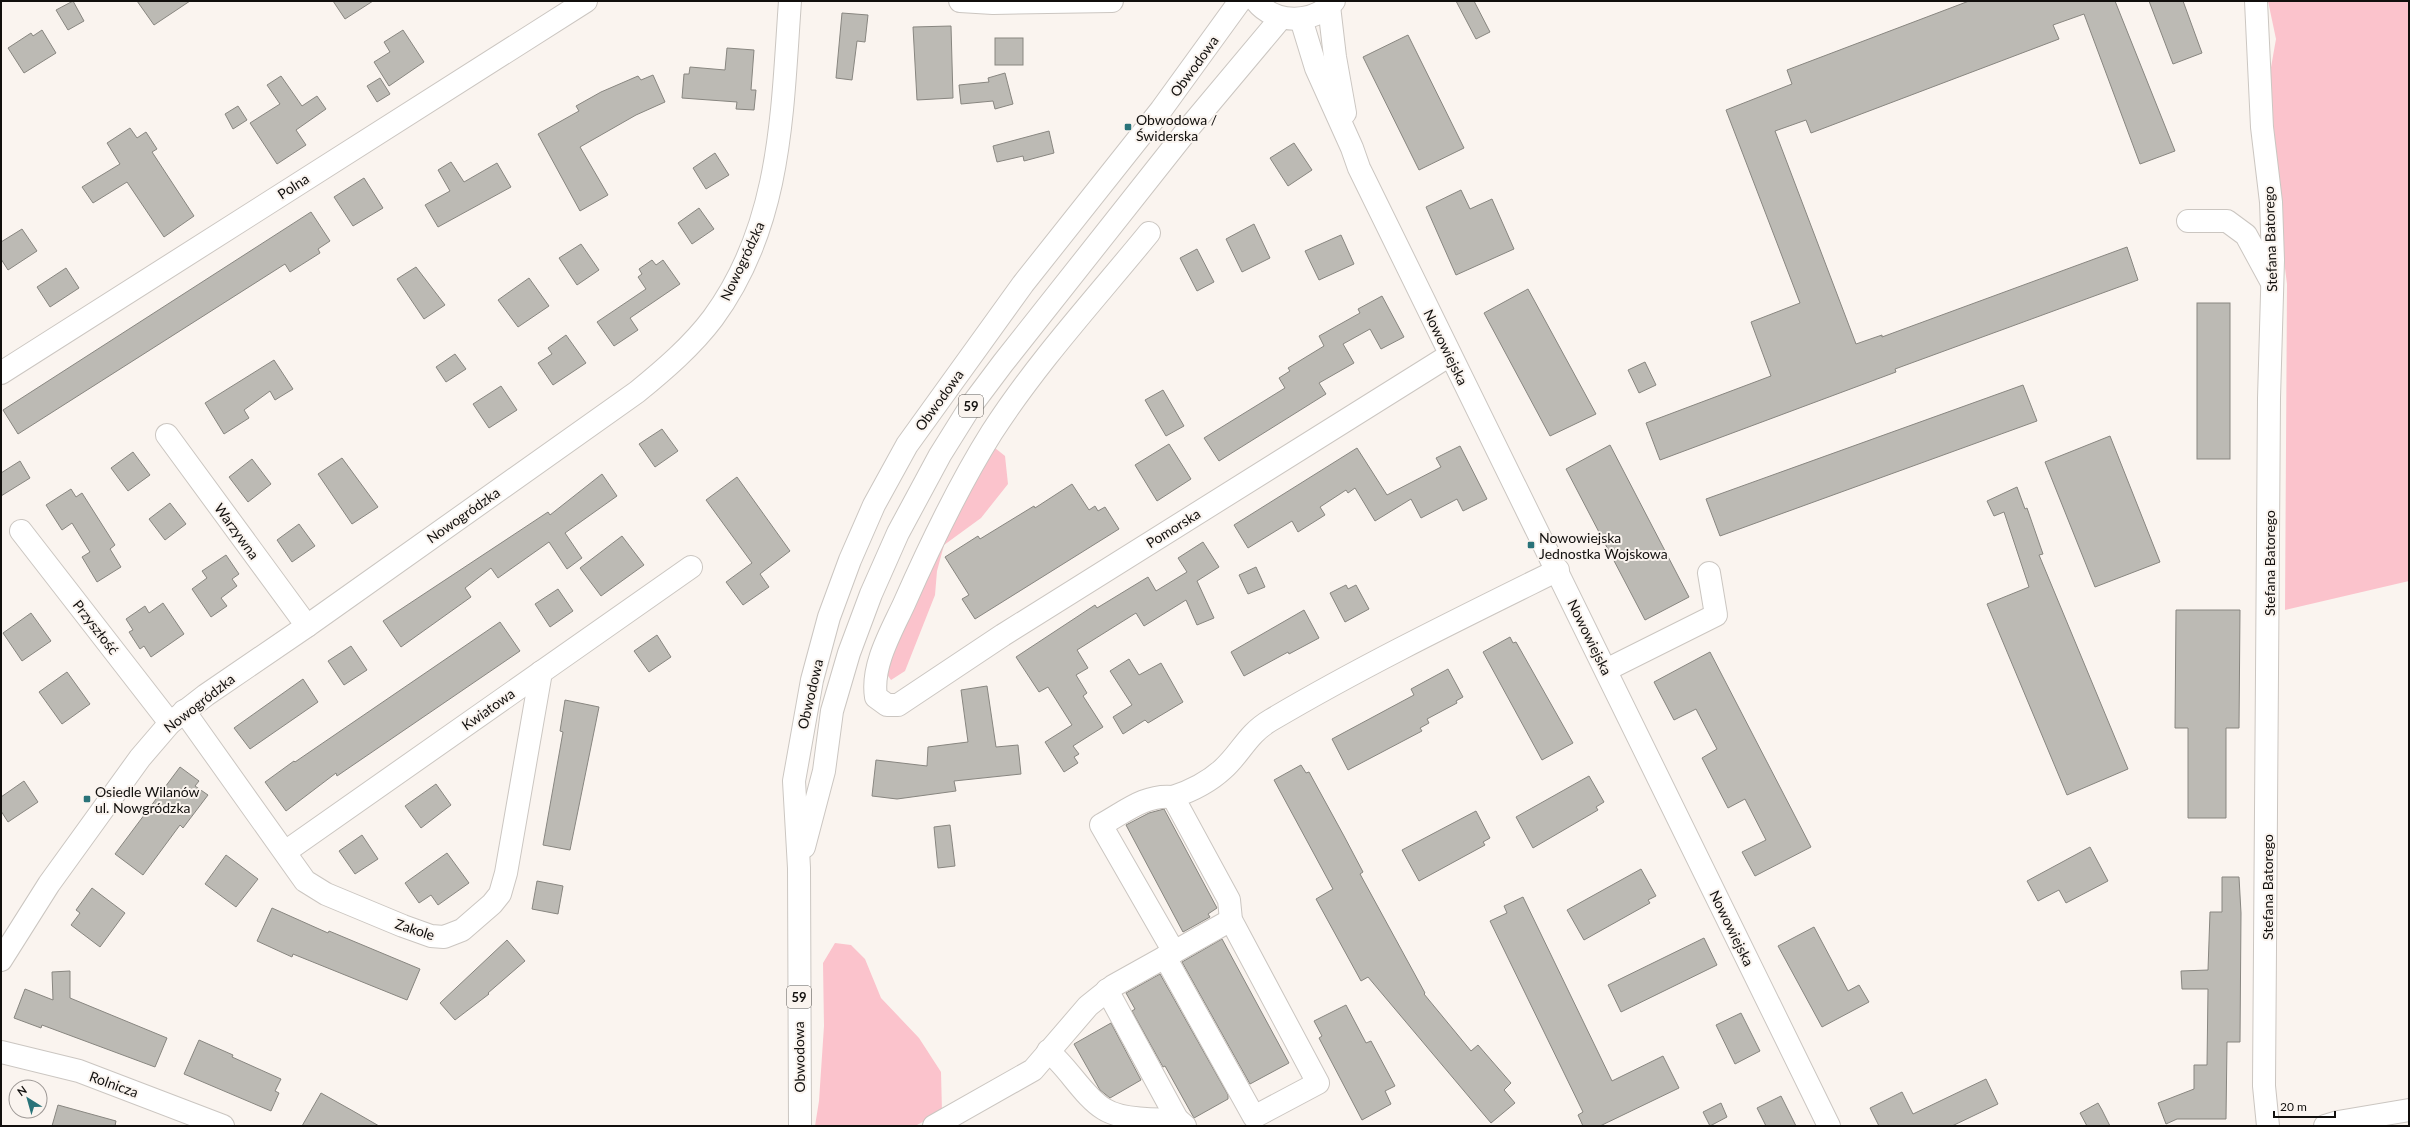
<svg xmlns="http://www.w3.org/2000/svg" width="2410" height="1127" font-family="Lato,sans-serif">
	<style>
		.green { fill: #fbc3cc }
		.building { fill: #bcbab4; stroke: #888680 }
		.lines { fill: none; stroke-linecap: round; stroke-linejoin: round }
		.minor-casing { stroke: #cbc6c1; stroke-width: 24 }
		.major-casing { stroke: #cbc6c1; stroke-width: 24 }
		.minor { stroke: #fff; stroke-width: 22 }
		.major { stroke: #fff; stroke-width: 22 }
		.poi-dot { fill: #297379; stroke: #faf4ef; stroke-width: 1.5 }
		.labels { text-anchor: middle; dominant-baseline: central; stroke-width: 4; stroke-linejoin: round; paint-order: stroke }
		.shield { fill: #faf4ef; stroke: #575451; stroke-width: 1 }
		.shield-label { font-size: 13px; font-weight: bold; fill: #110f0d }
		.street-label { font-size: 14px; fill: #110f0d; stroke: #faf4ef }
		.poi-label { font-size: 14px; fill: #110f0d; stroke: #faf4ef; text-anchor: start }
	</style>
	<rect width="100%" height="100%" fill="#faf4ef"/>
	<g class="green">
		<polygon points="2268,1 2409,1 2409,581 2285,610 2287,284 2269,143 2267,90 2276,39"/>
		<polygon points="995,448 1005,456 1008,484 981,518 944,545 937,571 935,595 905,671 891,680 881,666 930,539"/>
		<polygon points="835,943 851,945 865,959 881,998 919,1038 941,1072 942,1112 915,1126 815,1126 819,1101 824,1026 823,963"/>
	</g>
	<g class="building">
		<polygon points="73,1 84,21 68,30 56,10"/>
		<polygon points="137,1 190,1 154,25"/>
		<polygon points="333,1 373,1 345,19"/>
		<polygon points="1456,1 1474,1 1490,32 1476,39"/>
		<polygon points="1969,1 2115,1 2175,151 2140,164 2084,14 2053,25 2059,39 1811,133 1806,120 1775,131 1856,344 1882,335 1882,337 2127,247 2138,280 1895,369 1896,372 1660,460 1646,423 1771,376 1751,322 1800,303 1726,110 1792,84 1787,70"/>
		<polygon points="2149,1 2183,1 2202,53 2173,64"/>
		<polygon points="842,13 868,15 865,42 857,41 852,80 836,78"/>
		<polygon points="951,26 953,98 917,100 913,27"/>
		<polygon points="42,30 56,53 24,73 8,48 31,33 33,36"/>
		<polygon points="403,30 424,62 389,86 374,62 390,52 384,42"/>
		<polygon points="1408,35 1464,148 1419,170 1363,57"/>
		<rect x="995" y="38" width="28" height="27"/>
		<polygon points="727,48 754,50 751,90 756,90 754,110 736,109 737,102 682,98 684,74 689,74 690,67 725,70"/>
		<polygon points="1005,73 1013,104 995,109 993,101 961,104 959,85 989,82 988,78"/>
		<polygon points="653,75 665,102 636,115 580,147 608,195 580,211 538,134 579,111 576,106 601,92 638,76 641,80"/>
		<polygon points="281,76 302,106 317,96 326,109 296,130 306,145 277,164 250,123 280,104 267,85"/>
		<polygon points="380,78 390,94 377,102 367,86"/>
		<polygon points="238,106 247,120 233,129 225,114"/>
		<polygon points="130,128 137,138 146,132 157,149 152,152 194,216 164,237 127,182 93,203 82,187 120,164 107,143"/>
		<polygon points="1049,131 1054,153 1024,161 1023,156 997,162 993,146"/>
		<polygon points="1294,143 1312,170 1288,186 1270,158"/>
		<polygon points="715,153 729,175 706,189 693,168"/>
		<polygon points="451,162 464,182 497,163 511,187 438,227 425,205 450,191 438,170"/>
		<polygon points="364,178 383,208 353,226 334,197"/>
		<polygon points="1461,190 1470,209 1492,199 1514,249 1456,275 1426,207"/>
		<polygon points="699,208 714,229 692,244 678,223"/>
		<polygon points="311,212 330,241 318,249 320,253 290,272 285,264 18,434 3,410"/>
		<polygon points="1254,224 1270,258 1242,272 1226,239"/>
		<polygon points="22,229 37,251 8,270 1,259 1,242"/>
		<polygon points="1341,235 1354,264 1319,280 1305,251"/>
		<polygon points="581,244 599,270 577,285 559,258"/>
		<polygon points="1197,249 1214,282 1197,291 1180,258"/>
		<polygon points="652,260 656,265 663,260 680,284 630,318 638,330 614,346 597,322 646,289 638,277 642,274 639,269"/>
		<polygon points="416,267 445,305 424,319 397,279"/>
		<polygon points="66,268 79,288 50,307 37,287"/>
		<polygon points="529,278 549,306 518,327 498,300"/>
		<polygon points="1528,289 1596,414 1550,436 1484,313"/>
		<polygon points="1382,296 1404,337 1381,349 1370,329 1343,344 1354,363 1319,383 1326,394 1219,461 1204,438 1285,388 1279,378 1290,371 1288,368 1324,346 1319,336 1360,313 1358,309"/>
		<rect x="2197" y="303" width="33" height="156"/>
		<polygon points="566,335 586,363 553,385 538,363 552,354 548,348"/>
		<polygon points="455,354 466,369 446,382 436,367"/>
		<polygon points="274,360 293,389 275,400 270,391 244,410 249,418 224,434 205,403"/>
		<polygon points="1645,362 1656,385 1639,393 1628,370"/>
		<polygon points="2023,385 2037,421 1720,536 1706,499"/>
		<polygon points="501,386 517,410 489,428 473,404"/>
		<polygon points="1163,390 1184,426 1166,436 1145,400"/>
		<polygon points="662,429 678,451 655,467 639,444"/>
		<polygon points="2110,436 2160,562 2095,587 2045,462"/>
		<polygon points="1169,444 1191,479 1157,501 1135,465"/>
		<polygon points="1610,445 1689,597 1645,620 1566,469"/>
		<polygon points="1460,446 1487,499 1463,511 1457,499 1421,518 1411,499 1375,521 1355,488 1348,493 1346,490 1320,507 1325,515 1298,532 1292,521 1248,548 1234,525 1357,448 1387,495 1441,467 1436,458"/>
		<polygon points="133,452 150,475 128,491 111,468"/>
		<polygon points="342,458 378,507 352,524 318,474"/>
		<polygon points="252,459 271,484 248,502 229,477"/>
		<polygon points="20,461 30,478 1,496 1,473"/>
		<polygon points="602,474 617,496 565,533 582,558 567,569 549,542 498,578 491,568 465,588 471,597 401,647 383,621 548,512 550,515"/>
		<polygon points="737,477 790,551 760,574 769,587 743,605 726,582 752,563 706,500"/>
		<polygon points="1072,484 1089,510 1095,506 1098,511 1105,507 1119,529 975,619 962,599 969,595 945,557 978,536 980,539 1034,506 1035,508"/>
		<polygon points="2017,487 2025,509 2027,508 2043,554 2039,555 2128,769 2067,795 1987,604 2029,587 2004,512 1994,516 1987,501"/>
		<polygon points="71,489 76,497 82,493 115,545 110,549 121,567 97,582 82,557 90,552 72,523 62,530 46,505"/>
		<polygon points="170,503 186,524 165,540 149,519"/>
		<polygon points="299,524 315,546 292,562 277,540"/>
		<polygon points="622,536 644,565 601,596 580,568"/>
		<polygon points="1203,542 1219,567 1197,581 1214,618 1197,625 1186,600 1144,626 1136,613 1077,650 1088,668 1076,675 1087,693 1083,696 1103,727 1073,746 1079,754 1074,757 1078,763 1064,772 1045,742 1072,725 1048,687 1039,692 1016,657 1095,605 1097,608 1148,577 1156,591 1187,572 1178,558"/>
		<polygon points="226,555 239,574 232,579 237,586 221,598 227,606 211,617 192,589 207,578 202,571"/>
		<polygon points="1256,567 1265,587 1248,594 1239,575"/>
		<polygon points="1346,585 1348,589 1356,585 1369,609 1345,622 1330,593"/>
		<polygon points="558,589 573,611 550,627 535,604"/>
		<polygon points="163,603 184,634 151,657 144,646 140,649 129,632 133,630 126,619 145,606 149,613"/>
		<polygon points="1304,610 1319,638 1289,654 1288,652 1244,676 1231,652"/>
		<polygon points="2176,610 2240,610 2239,728 2226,728 2226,818 2188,818 2188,728 2175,728"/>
		<polygon points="31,613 51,641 22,661 3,633"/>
		<polygon points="500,622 520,651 337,776 336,773 286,811 265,782 294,761 295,762"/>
		<polygon points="657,635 671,657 649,672 634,651"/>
		<polygon points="1510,637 1513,643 1516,642 1573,743 1542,760 1483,652"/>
		<polygon points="351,646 367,670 344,685 328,661"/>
		<polygon points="1710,652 1811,847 1755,876 1742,852 1766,840 1745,799 1728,808 1702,758 1717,749 1696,709 1674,720 1654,682"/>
		<polygon points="1129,659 1139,675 1161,663 1183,702 1148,723 1145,720 1123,734 1113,717 1132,705 1110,671"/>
		<polygon points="1448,669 1463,697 1456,701 1457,703 1427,719 1429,723 1420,728 1422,731 1348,770 1332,739 1414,695 1411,689"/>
		<polygon points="67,672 90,704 62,724 39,692"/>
		<polygon points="303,679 318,702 250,749 234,728"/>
		<polygon points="987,686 996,747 1018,745 1021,774 954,781 956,791 897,799 872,796 876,760 927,766 928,747 968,742 961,690"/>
		<polygon points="565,700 599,707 570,850 543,845 563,732 560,731"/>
		<polygon points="1301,765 1306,773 1309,772 1344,836 1363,872 1360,874 1425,993 1424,994 1471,1051 1478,1045 1511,1083 1504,1090 1515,1103 1491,1123 1368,977 1361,981 1316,899 1333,889 1274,780"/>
		<polygon points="180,767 199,781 195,786 208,795 183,828 180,825 143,875 115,854"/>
		<polygon points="1589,776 1604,802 1596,807 1598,810 1533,848 1516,817"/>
		<polygon points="24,781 38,802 8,822 1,811 1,797"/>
		<polygon points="436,784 451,805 421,828 405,806"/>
		<polygon points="1164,809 1217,908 1208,914 1210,917 1183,932 1126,825 1149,813"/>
		<polygon points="1476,811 1490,838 1483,842 1485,845 1419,881 1402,850"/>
		<polygon points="950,825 955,866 938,868 934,827"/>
		<polygon points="362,835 378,859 355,874 339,851"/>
		<polygon points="2090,847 2108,881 2066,903 2059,890 2038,901 2027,881"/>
		<polygon points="447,853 469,883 438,905 431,895 419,903 405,883"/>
		<polygon points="226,855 258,879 236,907 205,884"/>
		<polygon points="1641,869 1656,896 1648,900 1650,903 1584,940 1567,910"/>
		<polygon points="2222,877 2239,877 2241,913 2240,1042 2227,1042 2226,1119 2177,1119 2166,1124 2158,1103 2194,1089 2194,1065 2207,1065 2208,989 2182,989 2181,971 2208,970 2210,912 2222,912"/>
		<polygon points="537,881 563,886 558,914 532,909"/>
		<polygon points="92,888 125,913 100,947 71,925 80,913 76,910"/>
		<polygon points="1523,897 1612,1081 1663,1056 1679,1088 1600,1126 1583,1126 1578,1115 1583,1112 1490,921 1507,913 1504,906"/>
		<polygon points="272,908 328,933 329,931 420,969 407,1000 293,954 292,957 257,941"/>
		<polygon points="1814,927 1848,991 1859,985 1869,1002 1822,1027 1778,946"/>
		<polygon points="1704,938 1717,965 1621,1012 1608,985"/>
		<polygon points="1222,939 1289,1063 1250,1084 1182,962"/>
		<polygon points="507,940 525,961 488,993 489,994 455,1020 440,1003"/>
		<polygon points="70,971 70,998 167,1038 155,1067 42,1025 41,1028 14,1018 25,989 53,1000 52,972"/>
		<polygon points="1160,974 1228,1095 1228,1099 1194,1118 1165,1066 1163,1067 1132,1011 1135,1009 1126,993"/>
		<polygon points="1346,1005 1366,1043 1371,1041 1395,1086 1385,1091 1391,1104 1362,1120 1319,1038 1322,1036 1314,1021"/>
		<polygon points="1741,1013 1760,1051 1735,1064 1716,1025"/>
		<polygon points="1111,1023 1141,1080 1110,1098 1100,1090 1074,1044"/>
		<polygon points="199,1040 233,1055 232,1057 281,1079 275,1091 279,1093 271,1111 184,1074"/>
		<polygon points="1986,1079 1998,1104 1952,1126 1879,1126 1870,1108 1902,1092 1913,1114"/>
		<polygon points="321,1093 353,1111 379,1126 302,1126"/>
		<polygon points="1781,1096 1796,1126 1766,1126 1757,1108"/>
		<polygon points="1721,1103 1727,1117 1710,1126 1703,1112"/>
		<polygon points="2098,1103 2102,1110 2110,1126 2087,1126 2080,1113"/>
		<polygon points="58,1105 116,1121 115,1126 52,1126"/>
	</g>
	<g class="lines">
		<defs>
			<g id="minor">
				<polyline points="960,1 993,3 1112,1"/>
				<polyline points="2256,1 2262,127 2271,202 2273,260 2269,398 2264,1086 2268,1126"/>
				<polyline points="1329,6 1335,57 1345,113"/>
				<polyline points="1301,19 1316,68 1352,148 1359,168 1829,1126"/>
				<polyline points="2188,221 2227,221 2246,235 2271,281"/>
				<path d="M 1149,233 C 1096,298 1038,361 992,432 C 958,486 930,545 904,604 C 891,632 871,666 876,697 L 887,705 L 898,705 L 1003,635 L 1450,355"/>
				<polyline points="1,373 586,1"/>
				<polyline points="167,435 307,626"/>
				<polyline points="21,531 170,723"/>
				<polyline points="1606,670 1716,615 1709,573"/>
				<polyline points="184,711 305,881 326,894 403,926 431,936 444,937 462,930 492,904 500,894 506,873 541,672"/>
				<polyline points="285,852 691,567"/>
				<polyline points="1174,952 1231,920"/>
				<path d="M 1165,957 L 1254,1117 L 1318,1083 L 1231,920 L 1229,900 L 1173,797 C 1191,791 1209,782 1223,769 C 1241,753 1247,734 1271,720 C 1364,665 1461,618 1558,570"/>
				<path d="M 1,960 L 49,884 L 140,758 L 170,723 L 206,695 L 307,626 L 637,392 C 664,370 692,346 713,318 C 782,224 782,112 790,1"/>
				<polyline points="1107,990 1177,1119 1185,1126"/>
				<path d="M 1048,1051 C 1068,1067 1084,1097 1104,1109 C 1121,1120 1157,1120 1177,1119"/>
				<polyline points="1,1052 79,1071 223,1126"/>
				<path d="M 934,1126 L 1033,1070 L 1088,1006 L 1113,986 L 1174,952 L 1101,825 C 1125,812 1145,794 1173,797"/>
				<polyline points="2325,1126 2338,1122 2409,1110"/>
			</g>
			<g id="major">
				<path d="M 1256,1 C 1275,25 1314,24 1334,1"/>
				<polyline points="804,847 824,771 832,711 849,653 871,594 898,533 940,455 970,407 1003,363 1188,129 1281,18"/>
				<polyline points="800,1126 799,868 794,781 812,680 829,617 850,560 874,505 907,445 1023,284 1161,110 1240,1"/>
			</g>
		</defs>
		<use href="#minor" class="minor-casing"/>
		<use href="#major" class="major-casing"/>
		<use href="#minor" class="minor"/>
		<use href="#major" class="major"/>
	</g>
	<g class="poi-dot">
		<rect x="1124" y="123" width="8" height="8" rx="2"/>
		<rect x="1527" y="541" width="8" height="8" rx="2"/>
		<rect x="83" y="795" width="8" height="8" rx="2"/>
	</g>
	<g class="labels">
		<g class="shield">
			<rect x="959" y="395" width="24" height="22" rx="3"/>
			<rect x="787" y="986" width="24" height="22" rx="3"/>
		</g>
		<g class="shield-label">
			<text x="971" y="406">59</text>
			<text x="799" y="997">59</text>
		</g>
		<g class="street-label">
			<text transform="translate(1194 66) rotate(-54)">Obwodowa</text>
			<text transform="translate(293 186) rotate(-33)">Polna</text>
			<text transform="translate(2270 239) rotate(-92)">Stefana Batorego</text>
			<text transform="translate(742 261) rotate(-65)">Nowogródzka</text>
			<text transform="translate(1446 347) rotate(64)">Nowowiejska</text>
			<text transform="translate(939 400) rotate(-54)">Obwodowa</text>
			<text transform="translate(463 515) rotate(-35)">Nowogródzka</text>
			<text transform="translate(1173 528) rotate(-32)">Pomorska</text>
			<text transform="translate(237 531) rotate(54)">Warzywna</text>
			<text transform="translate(2269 563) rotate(-90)">Stefana Batorego</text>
			<text transform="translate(96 627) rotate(52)">Przyszłość</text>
			<text transform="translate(1590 637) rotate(64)">Nowowiejska</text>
			<text transform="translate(810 694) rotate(-77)">Obwodowa</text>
			<text transform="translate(199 703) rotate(-38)">Nowogródzka</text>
			<text transform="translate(488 709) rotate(-35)">Kwiatowa</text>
			<text transform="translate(2267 887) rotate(-90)">Stefana Batorego</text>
			<text transform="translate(1732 928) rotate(64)">Nowowiejska</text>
			<text transform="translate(415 929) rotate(18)">Zakole</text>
			<text transform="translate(799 1057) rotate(-91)">Obwodowa</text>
			<text transform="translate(114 1084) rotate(20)">Rolnicza</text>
		</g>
		<g class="poi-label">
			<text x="1136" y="119">Obwodowa /<tspan x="1136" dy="16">Świderska</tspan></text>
			<text x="1539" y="537">Nowowiejska<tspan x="1539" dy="16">Jednostka Wojskowa</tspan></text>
			<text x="95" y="791">Osiedle Wilanów<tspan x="95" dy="16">ul. Nowgródzka</tspan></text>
		</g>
	</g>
	<rect width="2410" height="1127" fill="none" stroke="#110f0d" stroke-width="4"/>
	<g transform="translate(28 1099) rotate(323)"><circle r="19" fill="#faf4ef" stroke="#9d9895"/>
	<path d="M0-3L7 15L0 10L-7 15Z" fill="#297379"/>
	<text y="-6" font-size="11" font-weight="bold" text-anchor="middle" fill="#110f0d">N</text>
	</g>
	<path d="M2274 1111v6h61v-6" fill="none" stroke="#110f0d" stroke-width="2"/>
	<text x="2280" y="1111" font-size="12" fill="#110f0d" stroke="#faf4ef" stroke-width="3" paint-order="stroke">20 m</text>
</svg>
